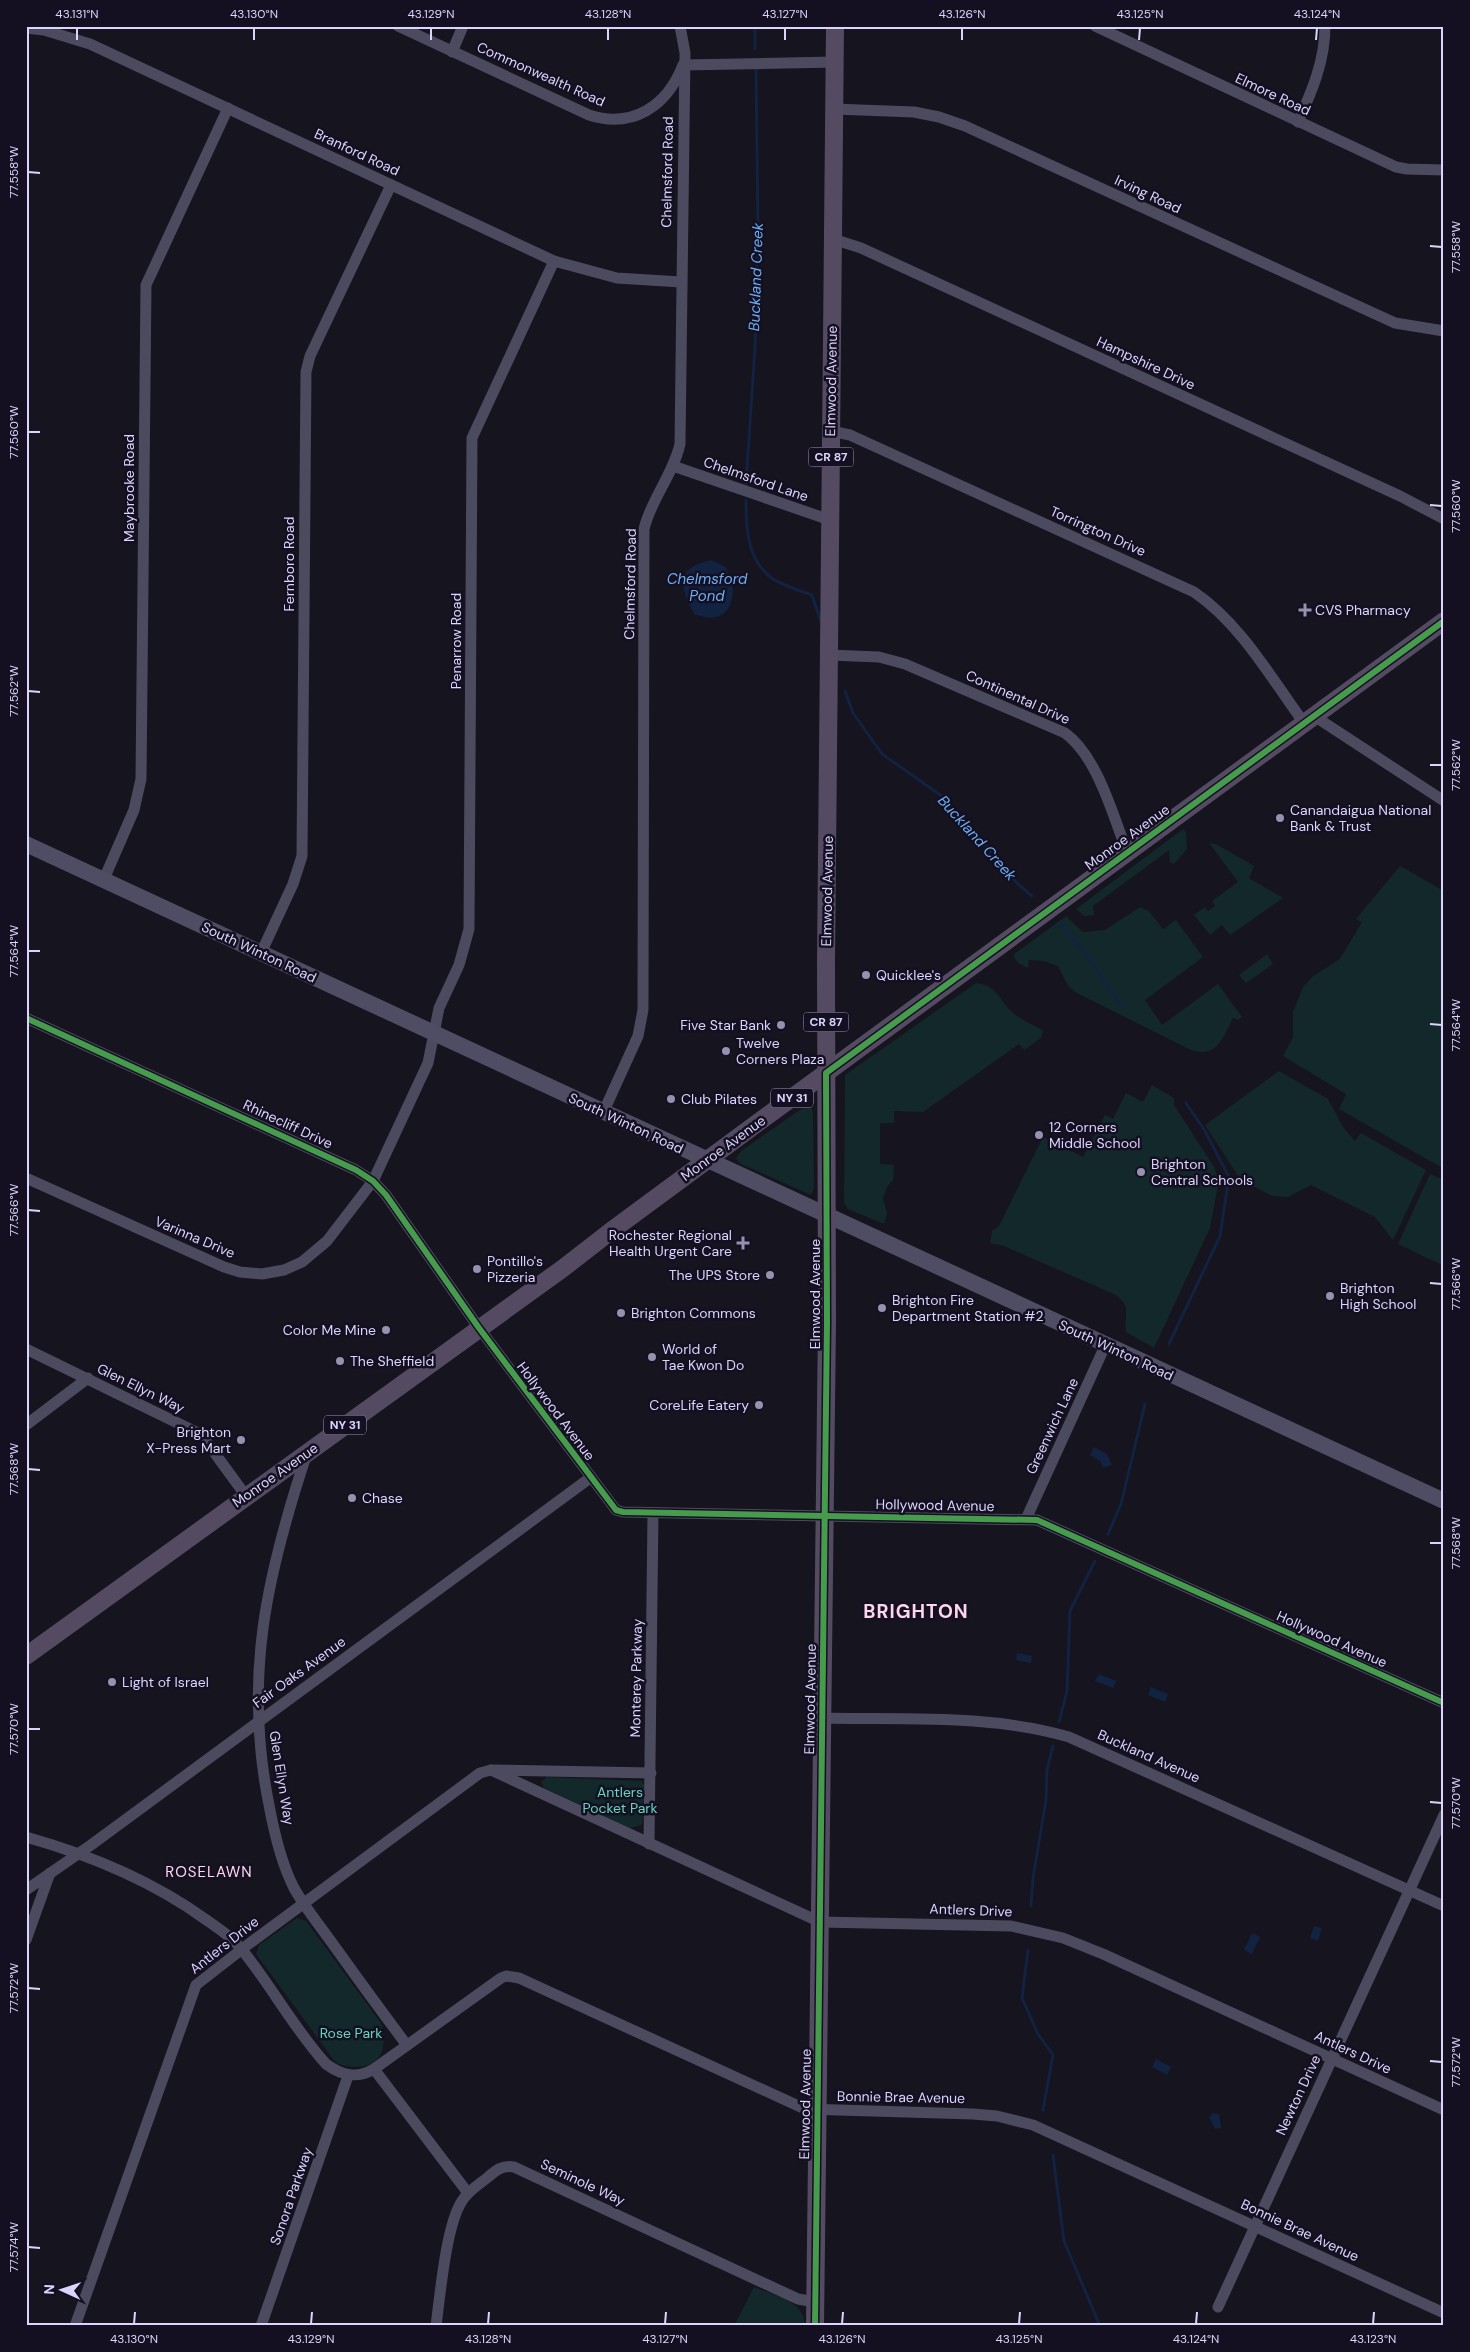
<svg xmlns="http://www.w3.org/2000/svg" width="1470" height="2352" font-family="'DM Sans',sans-serif">
	<style>
		.green { fill: #13282a }
		.water { fill: #122241 }
		.lines { fill: none; stroke-linecap: round; stroke-linejoin: round }
		.stream { stroke: #122241; stroke-width: 3 }
		.street { stroke: #4c4a5e; stroke-width: 11 }
		.secondary { stroke: #4f4d64; stroke-width: 16 }
		.primary { stroke: #544b62; stroke-width: 18 }
		.cycleway-casing { stroke: #141022; stroke-width: 9 }
		.cycleway { stroke: #469c4c; stroke-width: 6 }
		.ticks { fill: none; stroke: #dbd4fc; stroke-width: 2 }
		.poi-dot { fill: #9691ae; stroke: #141022; stroke-width: 2 }
		.labels { text-anchor: middle; dominant-baseline: central; stroke-width: 5; stroke-linejoin: round; paint-order: stroke }
		.shield { fill: #141022; stroke: #9f99bb; stroke-width: 1 }
		.shield-label { font-size: 12px; font-weight: bold; fill: #dbd4fc }
		.street-label { font-size: 14px; fill: #dbd4fc; stroke: #141022 }
		.poi-label { font-size: 14px; fill: #dbd4fc; stroke: #141022; text-anchor: start }
		.park-label { font-size: 14px; fill: #66d6bf; stroke: #141022 }
		.water-label { font-size: 15px; font-style: italic; fill: #6baef3; stroke: #141022 }
		.neighbourhood-label { font-size: 15px; letter-spacing: 1px; fill: #fcd6ec; stroke: #141022 }
		.district-label { font-size: 19px; font-weight: bold; letter-spacing: 1px; fill: #fcd6ec; stroke: #141022 }
		.neatline { fill: none; stroke: #dbd4fc; stroke-width: 2 }
		.ticks-label { font-size: 12px; text-anchor: middle; fill: #dbd4fc }
	</style>
	<rect width="100%" height="100%" fill="#16141e"/>
	<g class="green">
		<polygon points="1183,829 1186,832 1187,849 1174,864 1170,862 1169,850 1093,906 1094,915 1084,916 1076,909"/>
		<polygon points="1209,843 1216,844 1254,866 1249,878 1283,898 1230,935 1222,925 1210,935 1194,915 1205,907 1208,911 1215,906 1212,901 1238,882"/>
		<polygon points="1400,866 1444,891 1444,1169 1339,1109 1346,1094 1283,1056 1293,1037 1293,1012 1303,987 1312,977 1340,959 1362,922 1356,919"/>
		<path d="M 1140,907 L 1149,911 L 1163,929 L 1176,920 L 1203,957 L 1145,1000 L 1162,1025 L 1218,984 L 1242,1017 L 1238,1020 L 1233,1018 C 1222,1039 1217,1060 1189,1049 L 1075,992 L 1068,986 L 1058,966 L 1044,961 L 1029,960 L 1028,968 L 1018,963 L 1013,955 L 1066,916 L 1083,932 L 1105,930 Z"/>
		<polygon points="1267,954 1273,964 1246,983 1239,975"/>
		<path d="M 976,983 C 998,986 997,998 1012,1012 C 1021,1020 1033,1025 1043,1030 L 1041,1038 L 1024,1050 L 1019,1044 L 923,1112 L 894,1111 L 894,1123 L 880,1123 L 880,1164 L 894,1165 L 893,1180 L 887,1187 L 883,1198 L 887,1213 L 884,1224 L 848,1209 L 844,1203 L 845,1075 Z"/>
		<polygon points="1279,1071 1328,1099 1343,1127 1355,1141 1361,1133 1426,1170 1393,1240 1375,1217 1311,1185 1288,1197 1272,1196 1240,1179 1205,1125"/>
		<path d="M 1152,1085 L 1174,1098 L 1174,1105 L 1214,1167 L 1219,1180 L 1210,1228 L 1154,1348 L 1126,1332 C 1123,1315 1133,1308 1116,1295 L 1004,1246 L 990,1243 L 992,1231 L 999,1226 L 1043,1137 L 1083,1157 L 1105,1115 L 1113,1119 L 1126,1093 L 1143,1102 Z"/>
		<polygon points="807,1105 812,1109 813,1113 814,1188 811,1195 739,1163 736,1158 741,1151"/>
		<polygon points="1430,1174 1444,1180 1444,1266 1398,1244"/>
		<polygon points="547,1777 642,1781 645,1786 642,1825 630,1828 544,1788 541,1782"/>
		<path d="M 297,1918 L 306,1921 L 381,2023 C 392,2059 369,2075 336,2063 L 256,1954 L 259,1945 Z"/>
		<path d="M 754,2287 C 773,2295 805,2301 805,2326 L 734,2326 Z"/>
	</g>
	<g class="water">
		<path d="M 711,560 L 726,567 C 728,574 733,584 733,591 C 731,617 716,622 694,614 C 680,585 673,569 711,560 Z"/>
		<polygon points="1094,1447 1107,1454 1112,1465 1103,1468 1100,1461 1090,1455"/>
		<polygon points="1017,1653 1032,1656 1031,1663 1016,1660"/>
		<polygon points="1099,1674 1116,1681 1113,1688 1095,1681"/>
		<polygon points="1151,1687 1168,1694 1165,1702 1148,1695"/>
		<polygon points="1314,1926 1322,1928 1318,1941 1310,1938"/>
		<polygon points="1252,1933 1260,1937 1252,1954 1244,1950"/>
		<polygon points="1156,2059 1171,2067 1167,2075 1152,2067"/>
		<polygon points="1213,2113 1219,2114 1221,2128 1215,2129 1209,2117"/>
	</g>
	<g class="lines">
		<g class="stream">
			<polyline points="755,26 755,49"/>
			<polyline points="746,484 755,347 758,233 756,70"/>
			<path d="M 746,500 C 746,528 747,557 769,576 C 778,584 801,591 812,595 L 821,622"/>
			<polyline points="845,691 853,713 882,754 946,799 1018,884 1032,896"/>
			<polyline points="1061,925 1087,956 1122,1007"/>
			<polyline points="1169,1344 1220,1236 1229,1177 1205,1131 1186,1103"/>
			<polyline points="1108,1534 1121,1504 1145,1404"/>
			<polyline points="1059,1722 1067,1691 1070,1611 1095,1561"/>
			<polyline points="1031,1906 1033,1878 1046,1800 1047,1770 1053,1746"/>
			<polyline points="1028,1950 1022,1998 1038,2034 1053,2055 1043,2110"/>
			<polyline points="1053,2155 1064,2241 1100,2326"/>
		</g>
		<g class="street">
			<path d="M 398,26 L 589,115 C 633,129 667,106 683,65 L 834,62"/>
			<polyline points="1095,26 1396,167 1407,169 1444,170"/>
			<polyline points="26,28 44,30 90,44 554,261 617,278 681,282"/>
			<polyline points="452,52 463,26"/>
			<polyline points="834,109 914,112 939,117 965,126 1395,323 1444,331"/>
			<path d="M 1298,122 C 1312,91 1325,61 1325,26"/>
			<polyline points="833,239 861,248 1400,496 1444,519"/>
			<path d="M 831,431 L 850,435 L 1194,592 C 1241,624 1271,678 1304,723"/>
			<polyline points="673,466 830,520"/>
			<path d="M 829,655 L 879,657 L 905,664 L 1065,733 C 1097,756 1113,815 1127,852"/>
			<polyline points="1314,716 1444,801"/>
			<polyline points="104,879 134,810 141,779 146,285 228,108"/>
			<polyline points="261,953 293,884 302,856 306,372 310,356 391,185"/>
			<polyline points="26,1018 356,1170 373,1181 386,1195 479,1328 616,1510 623,1512 1037,1520 1444,1703"/>
			<path d="M 603,1113 L 638,1036 L 643,1010 L 644,529 C 651,499 673,475 680,444 L 685,53 L 680,26"/>
			<polyline points="26,1178 224,1267 240,1272 262,1274 284,1270 302,1262 327,1241 373,1181 428,1063 439,1008 459,965 469,929 472,438 554,261"/>
			<polyline points="26,1349 196,1432 203,1437 246,1496"/>
			<polyline points="26,1425 88,1378"/>
			<path d="M 307,1453 C 267,1574 243,1677 269,1805 C 274,1832 281,1863 294,1888 C 305,1908 321,1927 335,1947 C 358,1979 382,2012 406,2044"/>
			<polyline points="1026,1519 1105,1346"/>
			<path d="M 822,1718 C 904,1720 989,1714 1069,1737 L 1444,1906"/>
			<polyline points="491,1770 820,1922 1011,1926 1063,1938 1103,1954 1444,2110"/>
			<path d="M 26,1837 C 90,1855 151,1880 205,1919 C 218,1928 233,1938 243,1951 C 272,1987 295,2030 326,2064 C 342,2076 357,2079 374,2069 L 468,2193"/>
			<polyline points="649,1844 653,1513"/>
			<polyline points="26,1890 91,1845 590,1478"/>
			<polyline points="26,1940 50,1873"/>
			<polyline points="374,2069 501,1978 506,1976 519,1978 805,2109 973,2114 997,2116 1033,2125 1444,2313"/>
			<polyline points="1218,2307 1444,1815"/>
			<polyline points="75,2326 196,1985 250,1943 480,1773 491,1770 651,1773"/>
			<polyline points="261,2326 348,2076"/>
			<path d="M 436,2326 C 440,2296 446,2225 462,2201 C 468,2191 478,2185 487,2178 C 496,2170 502,2165 514,2167 L 798,2299 L 815,2302"/>
		</g>
		<polyline class="secondary" points="26,844 1444,1501"/>
		<g class="primary">
			<polyline points="26,1656 562,1269 611,1231 752,1127 1444,621"/>
			<polyline points="815,2326 827,1322 826,961 835,26"/>
		</g>
		<defs>
			<g id="cycleway">
				<polyline points="26,1018 356,1170 373,1181 386,1195 479,1328 616,1510 623,1512 1037,1520 1444,1703"/>
				<polyline points="815,2326 827,1322 826,1073 1444,621"/>
			</g>
		</defs>
		<use href="#cycleway" class="cycleway-casing"/>
		<use href="#cycleway" class="cycleway"/>
	</g>
	<path class="ticks" d="M 77,40 L 77,28M 254,40 L 254,28M 431,40 L 431,28M 608,40 L 608,28M 785,40 L 785,28M 962,40 L 962,28M 1139,40 L 1140,28M 1316,40 L 1317,28M 28,172 L 40,173M 1430,246 L 1442,247M 28,432 L 40,432M 1430,505 L 1442,506M 28,691 L 40,692M 1430,765 L 1442,765M 28,951 L 40,951M 1430,1024 L 1442,1025M 28,1210 L 40,1211M 1430,1283 L 1442,1284M 28,1469 L 40,1470M 1430,1543 L 1442,1543M 28,1729 L 40,1729M 1430,1802 L 1442,1803M 28,1988 L 40,1989M 1430,2061 L 1442,2062M 28,2247 L 40,2248M 134,2324 L 135,2312M 311,2324 L 312,2312M 488,2324 L 489,2312M 665,2324 L 666,2312M 842,2324 L 843,2312M 1019,2324 L 1020,2312M 1196,2324 L 1197,2312M 1373,2324 L 1374,2312"/>
	<g class="poi-dot">
		<path d="M1302.5 602.5h5v5h5v5h-5v5h-5v-5h-5v-5h5z"/>
		<circle cx="1280" cy="818" r="5"/>
		<circle cx="866" cy="975" r="5"/>
		<circle cx="781" cy="1025" r="5"/>
		<circle cx="726" cy="1051" r="5"/>
		<circle cx="671" cy="1099" r="5"/>
		<circle cx="1039" cy="1135" r="5"/>
		<circle cx="1141" cy="1172" r="5"/>
		<path d="M740.5 1235.5h5v5h5v5h-5v5h-5v-5h-5v-5h5z"/>
		<circle cx="477" cy="1269" r="5"/>
		<circle cx="770" cy="1275" r="5"/>
		<circle cx="1330" cy="1296" r="5"/>
		<circle cx="882" cy="1308" r="5"/>
		<circle cx="621" cy="1313" r="5"/>
		<circle cx="386" cy="1330" r="5"/>
		<circle cx="652" cy="1357" r="5"/>
		<circle cx="340" cy="1361" r="5"/>
		<circle cx="759" cy="1405" r="5"/>
		<circle cx="241" cy="1440" r="5"/>
		<circle cx="352" cy="1498" r="5"/>
		<circle cx="112" cy="1682" r="5"/>
	</g>
	<g class="labels">
		<g class="shield">
			<rect x="808.5" y="447.5" width="45" height="19" rx="4"/>
			<rect x="803.5" y="1012.5" width="45" height="19" rx="4"/>
			<rect x="771" y="1088.5" width="42" height="19" rx="4"/>
			<rect x="324" y="1415.5" width="42" height="19" rx="4"/>
		</g>
		<g class="shield-label">
			<text x="831" y="457">CR 87</text>
			<text x="826" y="1022">CR 87</text>
			<text x="792" y="1098">NY 31</text>
			<text x="345" y="1425">NY 31</text>
		</g>
		<g class="street-label">
			<text transform="translate(541 74) rotate(24)">Commonwealth Road</text>
			<text transform="translate(1273 94) rotate(25)">Elmore Road</text>
			<text transform="translate(357 152) rotate(25)">Branford Road</text>
			<text transform="translate(667 172) rotate(-89)">Chelmsford Road</text>
			<text transform="translate(1148 194) rotate(25)">Irving Road</text>
			<text transform="translate(1146 363) rotate(25)">Hampshire Drive</text>
			<text transform="translate(831 381) rotate(-89)">Elmwood Avenue</text>
			<text transform="translate(756 479) rotate(19)">Chelmsford Lane</text>
			<text transform="translate(129 488) rotate(-90)">Maybrooke Road</text>
			<text transform="translate(1098 531) rotate(24)">Torrington Drive</text>
			<text transform="translate(289 564) rotate(-90)">Fernboro Road</text>
			<text transform="translate(630 584) rotate(-89)">Chelmsford Road</text>
			<text transform="translate(456 641) rotate(-90)">Penarrow Road</text>
			<text transform="translate(1018 697) rotate(24)">Continental Drive</text>
			<text transform="translate(1127 837) rotate(-36)">Monroe Avenue</text>
			<text transform="translate(827 891) rotate(-89)">Elmwood Avenue</text>
			<text transform="translate(259 952) rotate(25)">South Winton Road</text>
			<text transform="translate(626 1123) rotate(25)">South Winton Road</text>
			<text transform="translate(288 1124) rotate(25)">Rhinecliff Drive</text>
			<text transform="translate(723 1148) rotate(-36)">Monroe Avenue</text>
			<text transform="translate(195 1237) rotate(23)">Varinna Drive</text>
			<text transform="translate(815 1294) rotate(-90)">Elmwood Avenue</text>
			<text transform="translate(1116 1350) rotate(25)">South Winton Road</text>
			<text transform="translate(141 1388) rotate(26)">Glen Ellyn Way</text>
			<text transform="translate(556 1411) rotate(53)">Hollywood Avenue</text>
			<text transform="translate(1052 1426) rotate(-65)">Greenwich Lane</text>
			<text transform="translate(275 1475) rotate(-35)">Monroe Avenue</text>
			<text transform="translate(935 1505) rotate(1)">Hollywood Avenue</text>
			<text transform="translate(1332 1639) rotate(24)">Hollywood Avenue</text>
			<text transform="translate(299 1672) rotate(-36)">Fair Oaks Avenue</text>
			<text transform="translate(636 1678) rotate(-89)">Monterey Parkway</text>
			<text transform="translate(810 1699) rotate(-89)">Elmwood Avenue</text>
			<text transform="translate(1149 1756) rotate(24)">Buckland Avenue</text>
			<text transform="translate(282 1778) rotate(81)">Glen Ellyn Way</text>
			<text transform="translate(971 1910) rotate(2)">Antlers Drive</text>
			<text transform="translate(224 1945) rotate(-38)">Antlers Drive</text>
			<text transform="translate(1353 2052) rotate(25)">Antlers Drive</text>
			<text transform="translate(1298 2095) rotate(-65)">Newton Drive</text>
			<text transform="translate(901 2097) rotate(1)">Bonnie Brae Avenue</text>
			<text transform="translate(805 2104) rotate(-89)">Elmwood Avenue</text>
			<text transform="translate(583 2182) rotate(25)">Seminole Way</text>
			<text transform="translate(291 2196) rotate(-71)">Sonora Parkway</text>
			<text transform="translate(1300 2230) rotate(25)">Bonnie Brae Avenue</text>
		</g>
		<g class="poi-label">
			<text x="1315" y="610">CVS Pharmacy</text>
			<text x="1290" y="810">Canandaigua National<tspan x="1290" dy="16">Bank &amp; Trust</tspan></text>
			<text x="876" y="975">Quicklee's</text>
			<text x="771" y="1025" text-anchor="end">Five Star Bank</text>
			<text x="736" y="1043">Twelve<tspan x="736" dy="16">Corners Plaza</tspan></text>
			<text x="681" y="1099">Club Pilates</text>
			<text x="1049" y="1127">12 Corners<tspan x="1049" dy="16">Middle School</tspan></text>
			<text x="1151" y="1164">Brighton<tspan x="1151" dy="16">Central Schools</tspan></text>
			<text x="732" y="1235" text-anchor="end">Rochester Regional<tspan x="732" dy="16">Health Urgent Care</tspan></text>
			<text x="487" y="1261">Pontillo's<tspan x="487" dy="16">Pizzeria</tspan></text>
			<text x="760" y="1275" text-anchor="end">The UPS Store</text>
			<text x="1340" y="1288">Brighton<tspan x="1340" dy="16">High School</tspan></text>
			<text x="892" y="1300">Brighton Fire<tspan x="892" dy="16">Department Station #2</tspan></text>
			<text x="631" y="1313">Brighton Commons</text>
			<text x="376" y="1330" text-anchor="end">Color Me Mine</text>
			<text x="662" y="1349">World of<tspan x="662" dy="16">Tae Kwon Do</tspan></text>
			<text x="350" y="1361">The Sheffield</text>
			<text x="749" y="1405" text-anchor="end">CoreLife Eatery</text>
			<text x="231" y="1432" text-anchor="end">Brighton<tspan x="231" dy="16">X-Press Mart</tspan></text>
			<text x="362" y="1498">Chase</text>
			<text x="122" y="1682">Light of Israel</text>
		</g>
		<g class="park-label">
			<text x="620" y="1792">Antlers<tspan x="620" dy="16">Pocket Park</tspan></text>
			<text x="351" y="2033">Rose Park</text>
		</g>
		<g class="water-label">
			<text transform="translate(756 277) rotate(-88)">Buckland Creek</text>
			<text x="707" y="579">Chelmsford<tspan x="707" dy="17">Pond</tspan></text>
			<text transform="translate(977 838) rotate(48)">Buckland Creek</text>
		</g>
		<g class="neighbourhood-label">
			<text x="209" y="1872">ROSELAWN</text>
		</g>
		<g class="district-label">
			<text x="916" y="1611">BRIGHTON</text>
		</g>
	</g>
	<rect width="1470" height="2352" fill="none" stroke="#141022" stroke-width="55"/>
	<g transform="translate(62 2290) rotate(273)" stroke="#141022" stroke-width="4" paint-order="stroke">
	<path d="M0-4L9 19L0 12L-9 19Z" fill="#dbd4fc"/>
	<text y="-8" font-size="14" font-weight="bold" text-anchor="middle" fill="#dbd4fc">N</text>
	</g>
	<rect x="28" y="28" width="1414" height="2296" class="neatline"/>
	<g class="ticks-label">
		<text x="77" y="18">43.131°N</text>
		<text x="254" y="18">43.130°N</text>
		<text x="431" y="18">43.129°N</text>
		<text x="608" y="18">43.128°N</text>
		<text x="785" y="18">43.127°N</text>
		<text x="962" y="18">43.126°N</text>
		<text x="1140" y="18">43.125°N</text>
		<text x="1317" y="18">43.124°N</text>
		<text transform="translate(14 172) rotate(-90)" y="4">77.558°W</text>
		<text transform="translate(1456 247) rotate(-90)" y="4">77.558°W</text>
		<text transform="translate(14 432) rotate(-90)" y="4">77.560°W</text>
		<text transform="translate(1456 506) rotate(-90)" y="4">77.560°W</text>
		<text transform="translate(14 691) rotate(-90)" y="4">77.562°W</text>
		<text transform="translate(1456 765) rotate(-90)" y="4">77.562°W</text>
		<text transform="translate(14 951) rotate(-90)" y="4">77.564°W</text>
		<text transform="translate(1456 1025) rotate(-90)" y="4">77.564°W</text>
		<text transform="translate(14 1210) rotate(-90)" y="4">77.566°W</text>
		<text transform="translate(1456 1284) rotate(-90)" y="4">77.566°W</text>
		<text transform="translate(14 1469) rotate(-90)" y="4">77.568°W</text>
		<text transform="translate(1456 1543) rotate(-90)" y="4">77.568°W</text>
		<text transform="translate(14 1729) rotate(-90)" y="4">77.570°W</text>
		<text transform="translate(1456 1803) rotate(-90)" y="4">77.570°W</text>
		<text transform="translate(14 1988) rotate(-90)" y="4">77.572°W</text>
		<text transform="translate(1456 2062) rotate(-90)" y="4">77.572°W</text>
		<text transform="translate(14 2247) rotate(-90)" y="4">77.574°W</text>
		<text x="134" y="2343">43.130°N</text>
		<text x="311" y="2343">43.129°N</text>
		<text x="488" y="2343">43.128°N</text>
		<text x="665" y="2343">43.127°N</text>
		<text x="842" y="2343">43.126°N</text>
		<text x="1019" y="2343">43.125°N</text>
		<text x="1196" y="2343">43.124°N</text>
		<text x="1373" y="2343">43.123°N</text>
	</g>
</svg>
